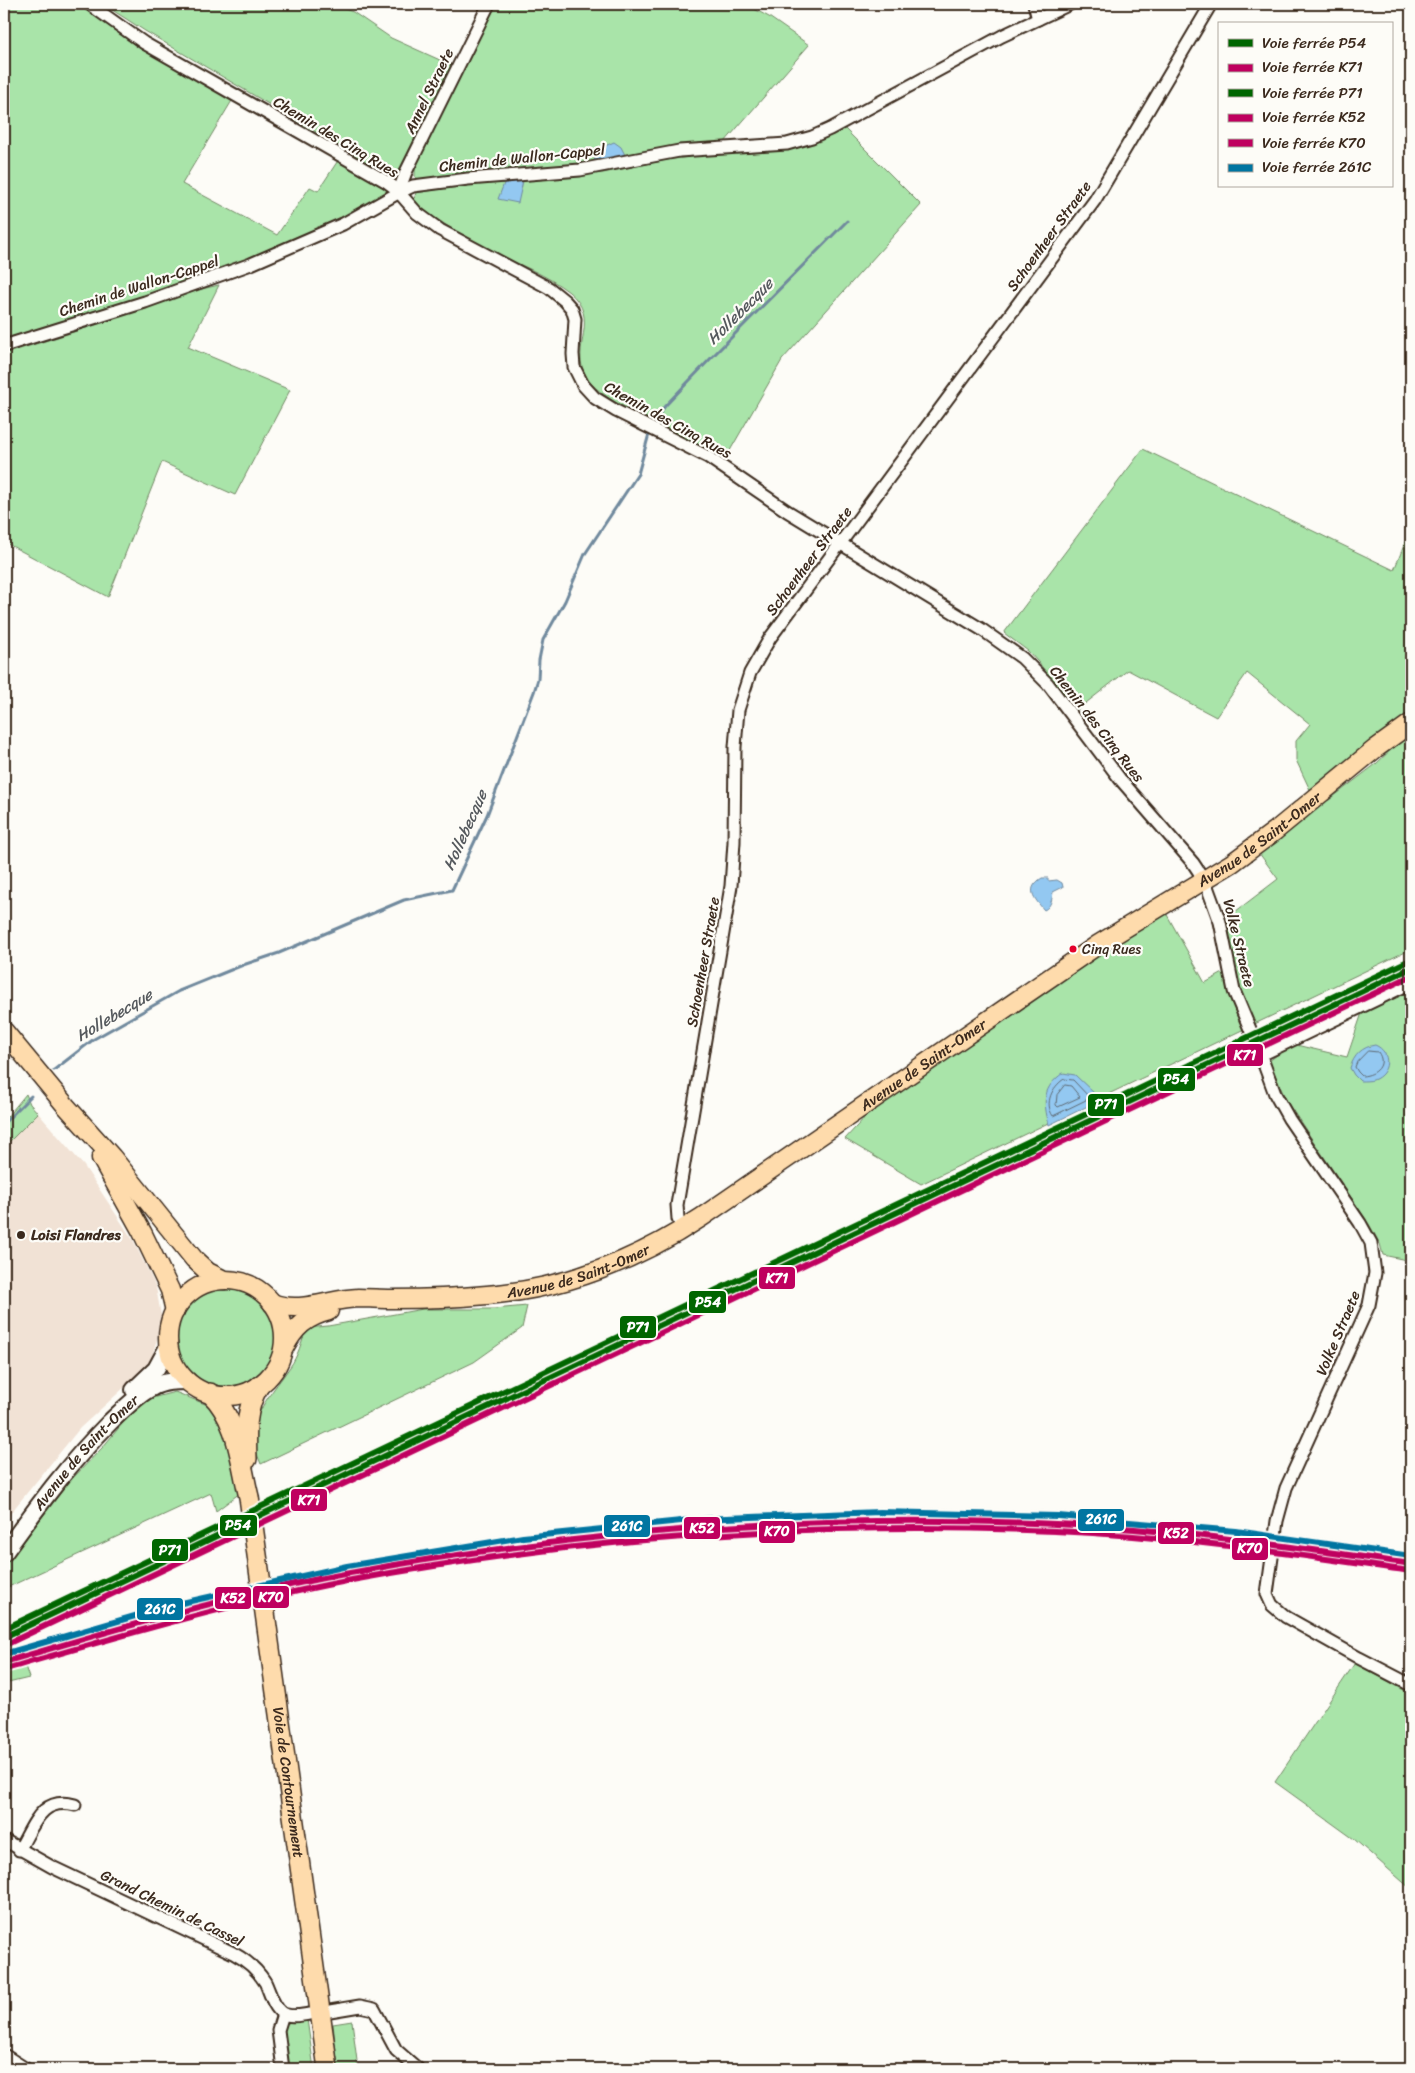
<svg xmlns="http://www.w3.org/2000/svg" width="1415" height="2073" font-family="Sriracha,sans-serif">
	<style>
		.built { fill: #f1e2d5 }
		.green { fill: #a9e4a9; stroke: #728764 }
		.water { fill: #93c8f1; stroke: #70899d }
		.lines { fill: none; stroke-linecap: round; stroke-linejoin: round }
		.shore { stroke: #5e6972; stroke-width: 1 }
		.stream { stroke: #70899d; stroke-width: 3 }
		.minor-casing { stroke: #3b2a1e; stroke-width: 15 }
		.secondary-casing { stroke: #3b2a1e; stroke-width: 20 }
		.primary-casing { stroke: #3b2a1e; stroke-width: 21 }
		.trunk-casing { stroke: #3b2a1e; stroke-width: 22 }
		.minor { stroke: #fdfcf7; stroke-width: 11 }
		.secondary { stroke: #fdfcf7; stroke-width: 16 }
		.primary { stroke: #fedbac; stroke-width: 18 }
		.trunk { stroke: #fedbac; stroke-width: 19 }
		.rail-1-casing { stroke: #fdfcf7; stroke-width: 10 }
		.rail-2-casing { stroke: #fdfcf7; stroke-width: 10 }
		.rail-3-casing { stroke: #fdfcf7; stroke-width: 10 }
		.rail-4-casing { stroke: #fdfcf7; stroke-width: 10 }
		.rail-5-casing { stroke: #fdfcf7; stroke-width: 10 }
		.rail-6-casing { stroke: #fdfcf7; stroke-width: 10 }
		.rail-1 { stroke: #060; stroke-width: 6 }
		.rail-2 { stroke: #bf005f; stroke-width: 6 }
		.rail-3 { stroke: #060; stroke-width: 6 }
		.rail-4 { stroke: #bf005f; stroke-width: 6 }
		.rail-5 { stroke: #bf005f; stroke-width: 6 }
		.rail-6 { stroke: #0075a1; stroke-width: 6 }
		.bus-dot { fill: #e4002b; stroke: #fdfcf7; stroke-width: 2 }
		.poi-dot { fill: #3b2a1e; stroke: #fdfcf7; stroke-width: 2 }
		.labels { text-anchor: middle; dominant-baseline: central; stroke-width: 4.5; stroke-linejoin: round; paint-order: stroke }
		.bus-label { font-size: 14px; fill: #3b2a1e; stroke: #fdfcf7; text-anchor: start }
		.street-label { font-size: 15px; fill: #3b2a1e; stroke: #fdfcf7 }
		.poi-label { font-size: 15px; font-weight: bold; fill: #3b2a1e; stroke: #fdfcf7; text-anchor: start }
		.water-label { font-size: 16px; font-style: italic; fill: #55595d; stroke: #fdfcf7 }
		.line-badge { stroke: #fdfcf7; stroke-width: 2 }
		.badge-label { font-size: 14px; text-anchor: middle; font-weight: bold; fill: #fff }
	</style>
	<rect width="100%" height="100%" fill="#fdfcf7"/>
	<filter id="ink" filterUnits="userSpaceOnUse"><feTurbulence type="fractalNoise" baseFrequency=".02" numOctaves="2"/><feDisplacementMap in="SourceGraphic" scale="10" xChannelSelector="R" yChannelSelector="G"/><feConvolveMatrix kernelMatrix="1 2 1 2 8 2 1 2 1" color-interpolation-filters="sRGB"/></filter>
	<g filter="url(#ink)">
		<polygon class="built" points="38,1113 84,1166 133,1240 156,1287 162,1321 150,1364 80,1428 4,1521 4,1147"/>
		<g class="green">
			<polygon points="4,4 78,4 139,48 233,99 182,184 277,235 310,187 318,191 339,159 385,187 388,191 380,199 330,224 215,273 4,343"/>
			<polygon points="103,4 330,4 353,12 391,38 451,65 396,176 392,177 145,31"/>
			<polygon points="496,4 745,4 769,17 809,45 724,143 659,149 589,165 418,179 415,177 415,168"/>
			<path d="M 843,127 L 921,205 L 782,360 L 724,461 C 703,448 683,436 661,425 C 640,414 598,398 586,376 C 569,347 602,319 569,292 C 547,275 520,265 495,253 C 477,244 459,234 443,223 C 432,216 420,210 414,199 L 416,193 L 465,185 L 603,173 L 666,160 L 721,153 Z"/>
			<polygon points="219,285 188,347 290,390 235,495 162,462 108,597 4,542 4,354 105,322 193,291"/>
			<polygon points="1143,449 1394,570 1411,528 1411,715 1311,792 1296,760 1296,741 1310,724 1247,673 1216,717 1128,670 1077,710 1038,662 1028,651 1004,633"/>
			<polygon points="1411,733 1411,949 921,1184 845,1139 878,1103 1114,943 1166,913 1205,983 1234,967 1227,918 1278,879 1259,853 1321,802 1329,800 1376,764 1403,738"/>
			<polygon points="1411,990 1411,1261 1383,1255 1380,1244 1369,1224 1287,1102 1269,1061 1292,1044 1347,1057 1363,1010"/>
			<polygon points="26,1094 30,1104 38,1113 4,1147 4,1115 7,1117"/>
			<circle cx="227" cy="1338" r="50"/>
			<path d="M 527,1306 L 522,1328 L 474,1362 L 261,1464 C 242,1422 267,1400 290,1367 C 298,1356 302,1341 306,1328 L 328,1326 L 423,1309 L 494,1309 Z"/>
			<polygon points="175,1392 215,1408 226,1425 240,1493 216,1511 211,1493 4,1589 4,1567 69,1482 102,1448 127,1418 148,1399"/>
			<polygon points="24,1663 29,1678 4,1684 4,1670"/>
			<polygon points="1355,1663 1411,1694 1411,1889 1354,1839 1275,1782"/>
			<path d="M 307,2019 L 314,2069 L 288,2069 C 286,2057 276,2029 290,2022 C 295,2020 302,2020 307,2019 Z"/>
			<polygon points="352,2021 358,2069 338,2069 333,2024"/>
		</g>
		<g class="water">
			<polygon points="614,142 621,147 625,155 594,163 596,150"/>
			<polygon points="505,181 523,181 518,203 498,199"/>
			<path d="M 1042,878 L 1048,878 L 1048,881 L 1057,880 L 1062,883 L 1063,887 L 1053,892 C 1052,899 1051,907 1044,910 C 1034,898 1025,889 1042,878 Z"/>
			<path d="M 1375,1045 C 1392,1052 1390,1074 1373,1080 C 1370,1081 1364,1081 1360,1081 L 1354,1075 L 1350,1068 C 1354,1055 1362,1047 1375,1045 Z"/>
			<path d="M 1063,1073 L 1075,1075 L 1095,1094 L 1096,1102 L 1049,1125 C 1043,1101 1042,1088 1063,1073 Z"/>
		</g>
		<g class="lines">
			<g class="shore">
				<path d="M 1368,1051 L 1378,1052 C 1387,1065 1376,1075 1362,1076 L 1358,1072 L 1355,1067 L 1357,1062 Z"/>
				<path d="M 1064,1079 L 1073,1080 L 1090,1098 L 1053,1116 C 1044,1103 1052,1087 1064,1079 Z"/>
				<polygon points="1065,1085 1071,1086 1080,1097 1058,1107 1056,1105 1057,1095"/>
			</g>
			<g class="stream">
				<polyline points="654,421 665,406 713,356 847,221"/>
				<polyline points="54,1070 94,1039 179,991 243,965 279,953 404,900 452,890 487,815 534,692 538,679 539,660 543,640 565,601 585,554 638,474 649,434"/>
				<polyline points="4,1123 31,1096"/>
			</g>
			<defs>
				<g id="minor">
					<polyline points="89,4 144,43 387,182 395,188 417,213 440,230 549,288 565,301 572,309 575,319 573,354 574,367 583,385 595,398 616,411 708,457 787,511 981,629 1022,658 1048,684 1120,779 1193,863 1205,881 1220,922 1234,991 1258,1048 1275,1094 1289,1119 1360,1223 1371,1243 1375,1273 1369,1305 1286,1488 1277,1521 1267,1594 1272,1605 1286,1617 1359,1658 1411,1685"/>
					<polyline points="1034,4 1038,19"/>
					<polyline points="398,193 406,172 489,4"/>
					<polyline points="4,346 145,302 251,264 343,224 398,193 413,186 468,179 580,170 679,151 787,144 812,137 830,129 1002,36 1070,4"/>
					<polyline points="1261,1055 1411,983"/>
					<polyline points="682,1229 678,1219 677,1205 731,886 734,842 735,747 738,710 750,673 770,638 1095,200 1211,4"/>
					<path d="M 4,1840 L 52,1867 L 233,1953 C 246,1960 257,1969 265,1982 C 270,1992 273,2007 282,2013 C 290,2018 301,2015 310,2014"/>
					<path d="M 19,1850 C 34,1825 41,1796 75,1805"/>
					<polyline points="330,2011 360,2006 374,2009 396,2050 418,2069"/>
					<polyline points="283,2014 278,2030 283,2069"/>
					<polyline points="4,2055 26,2069"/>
				</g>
				<g id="secondary">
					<polyline points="134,1390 156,1369 169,1345"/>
					<path id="s1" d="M 4,1553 C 37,1507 70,1462 110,1422 C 123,1410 136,1396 151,1388 C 163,1381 176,1381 188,1381"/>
				</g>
				<g id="primary">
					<polyline points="4,1031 66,1106 112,1157 194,1259 208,1272 224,1280"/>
					<polyline points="101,1158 142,1232 170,1290 175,1311"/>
					<circle cx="226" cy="1338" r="58"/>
					<path id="s2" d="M 272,1303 C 300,1314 329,1299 358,1298 C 369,1298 381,1299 392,1299 C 423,1299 455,1298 487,1295 C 565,1289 637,1260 702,1217 L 1099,944 L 1232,863 L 1275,831 L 1375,749 L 1411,723"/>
					<path d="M 284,1348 C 295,1327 306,1317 329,1311"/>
				</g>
				<g id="trunk">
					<path id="s3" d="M 210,1393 C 238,1420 240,1461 249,1497 L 328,2069"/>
					<path d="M 247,1459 C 246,1434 245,1408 259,1386"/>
				</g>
			</defs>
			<use href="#minor" class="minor-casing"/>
			<use href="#secondary" class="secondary-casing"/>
			<use href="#primary" class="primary-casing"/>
			<use href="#trunk" class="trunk-casing"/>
			<use href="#minor" class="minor"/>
			<use href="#secondary" class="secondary"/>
			<use href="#primary" class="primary"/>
			<use href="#trunk" class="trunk"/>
			<defs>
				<polyline id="rail-1" points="4,1637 1411,968"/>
				<polyline id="rail-2" points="7,1644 1411,976"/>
				<polyline id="rail-3" points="4,1629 1408,961"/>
				<path id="rail-4" d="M 4,1662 C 118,1629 233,1594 350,1573 C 583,1530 819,1513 1056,1524 C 1175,1529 1293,1547 1411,1564"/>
				<path id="rail-5" d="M 6,1669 C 120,1636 235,1602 352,1580 C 584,1537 820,1521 1055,1531 C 1174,1536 1292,1554 1410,1571"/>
				<polyline id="rail-6" points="4,1654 173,1605 347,1566 523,1537 701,1519 880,1512 1058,1516 1236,1531 1411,1556"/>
			</defs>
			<use href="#rail-1" class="rail-1-casing"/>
			<use href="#rail-2" class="rail-2-casing"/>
			<use href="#rail-3" class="rail-3-casing"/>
			<use href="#rail-4" class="rail-4-casing"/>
			<use href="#rail-5" class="rail-5-casing"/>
			<use href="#rail-6" class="rail-6-casing"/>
			<use href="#rail-1" class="rail-1"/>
			<use href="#rail-2" class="rail-2"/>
			<use href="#rail-3" class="rail-3"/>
			<use href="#rail-4" class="rail-4"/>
			<use href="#rail-5" class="rail-5"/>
			<use href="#rail-6" class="rail-6"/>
		</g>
	</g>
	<circle class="bus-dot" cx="1073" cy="949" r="4.5"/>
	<circle class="poi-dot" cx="21" cy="1235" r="5"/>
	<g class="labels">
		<g class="bus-label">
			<text x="1082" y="949">Cinq Rues</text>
		</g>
		<g class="street-label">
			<text transform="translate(429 91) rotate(-64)">Annel Straete</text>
			<text transform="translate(336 137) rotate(31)">Chemin des Cinq Rues</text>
			<text transform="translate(522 158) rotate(-6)">Chemin de Wallon-Cappel</text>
			<text transform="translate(1049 236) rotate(-54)">Schoenheer Straete</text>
			<text transform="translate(139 286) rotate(-18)">Chemin de Wallon-Cappel</text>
			<text transform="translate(668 420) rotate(29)">Chemin des Cinq Rues</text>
			<text transform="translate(809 561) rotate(-53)">Schoenheer Straete</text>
			<text transform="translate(1097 724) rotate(52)">Chemin des Cinq Rues</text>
			<text stroke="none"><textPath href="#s2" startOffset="1121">Avenue de Saint-Omer</textPath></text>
			<text transform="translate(1239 943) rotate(76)">Volke Straete</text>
			<text transform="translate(703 962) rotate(-80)">Schoenheer Straete</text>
			<text stroke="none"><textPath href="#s2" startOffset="716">Avenue de Saint-Omer</textPath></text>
			<text stroke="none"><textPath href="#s2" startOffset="311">Avenue de Saint-Omer</textPath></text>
			<text transform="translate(1338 1333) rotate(-67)">Volke Straete</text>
			<text stroke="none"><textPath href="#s1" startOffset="130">Avenue de Saint-Omer</textPath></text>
			<text stroke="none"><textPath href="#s3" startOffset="401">Voie de Contournement</textPath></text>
			<text transform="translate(172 1908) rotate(26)">Grand Chemin de Cassel</text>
		</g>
		<g class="poi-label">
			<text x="31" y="1235">Loisi Flandres</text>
		</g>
		<g class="water-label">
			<text transform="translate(740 311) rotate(-45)">Hollebecque</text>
			<text transform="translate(465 830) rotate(-66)">Hollebecque</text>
			<text transform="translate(114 1015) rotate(-31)">Hollebecque</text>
		</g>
	</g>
	<g class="line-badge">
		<rect x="1226" y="1043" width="38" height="24" rx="5" fill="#bf005f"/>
		<rect x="1157" y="1067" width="39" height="25" rx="5" fill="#060"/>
		<rect x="1087" y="1093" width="38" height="24" rx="5" fill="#060"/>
		<rect x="758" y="1266" width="38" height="24" rx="5" fill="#bf005f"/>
		<rect x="688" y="1290" width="39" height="24" rx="5" fill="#060"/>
		<rect x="619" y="1315" width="38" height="24" rx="5" fill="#060"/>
		<rect x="290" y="1488" width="38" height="24" rx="5" fill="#bf005f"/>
		<rect x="1077" y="1508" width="48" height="24" rx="5" fill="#0075a1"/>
		<rect x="219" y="1514" width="39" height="23" rx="5" fill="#060"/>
		<rect x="603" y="1514" width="48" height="24" rx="5" fill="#0075a1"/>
		<rect x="683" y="1516" width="38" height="24" rx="5" fill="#bf005f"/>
		<rect x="758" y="1520" width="38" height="24" rx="5" fill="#bf005f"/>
		<rect x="1157" y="1521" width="38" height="24" rx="5" fill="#bf005f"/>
		<rect x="1231" y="1537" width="38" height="24" rx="5" fill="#bf005f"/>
		<rect x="151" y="1538" width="38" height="24" rx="5" fill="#060"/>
		<rect x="252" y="1585" width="38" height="24" rx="5" fill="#bf005f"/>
		<rect x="214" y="1586" width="38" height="24" rx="5" fill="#bf005f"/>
		<rect x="136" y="1597" width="48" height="24" rx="5" fill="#0075a1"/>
	</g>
	<g class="badge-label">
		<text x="1245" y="1060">K71</text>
		<text x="1176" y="1084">P54</text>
		<text x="1106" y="1109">P71</text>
		<text x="777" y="1283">K71</text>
		<text x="708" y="1307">P54</text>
		<text x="638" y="1332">P71</text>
		<text x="309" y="1505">K71</text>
		<text x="1101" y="1524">261C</text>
		<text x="238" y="1530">P54</text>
		<text x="627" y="1531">261C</text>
		<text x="702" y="1533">K52</text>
		<text x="777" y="1536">K70</text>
		<text x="1176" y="1538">K52</text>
		<text x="1250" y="1553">K70</text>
		<text x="170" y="1555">P71</text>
		<text x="271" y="1602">K70</text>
		<text x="233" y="1603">K52</text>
		<text x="160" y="1614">261C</text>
	</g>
	<rect width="1415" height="2073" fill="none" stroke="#fdfcf7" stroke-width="20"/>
	<rect x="10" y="10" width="1395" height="2053" fill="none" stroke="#3b2a1e" stroke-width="2" filter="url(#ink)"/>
	<rect x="1218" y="22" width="175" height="165" fill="#fdfcf7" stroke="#afa8a0"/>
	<rect x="1228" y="39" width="25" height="8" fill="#006600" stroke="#afa8a0"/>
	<text x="1262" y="48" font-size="15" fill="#3b2a1e">Voie ferrée P54</text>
	<rect x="1228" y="64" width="25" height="8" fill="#bf005f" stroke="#afa8a0"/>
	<text x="1262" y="72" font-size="15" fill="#3b2a1e">Voie ferrée K71</text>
	<rect x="1228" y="89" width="25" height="8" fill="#006600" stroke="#afa8a0"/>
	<text x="1262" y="98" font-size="15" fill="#3b2a1e">Voie ferrée P71</text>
	<rect x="1228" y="114" width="25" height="8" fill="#bf005f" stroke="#afa8a0"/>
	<text x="1262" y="122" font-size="15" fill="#3b2a1e">Voie ferrée K52</text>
	<rect x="1228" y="139" width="25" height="8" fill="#bf005f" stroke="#afa8a0"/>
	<text x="1262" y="148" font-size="15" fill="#3b2a1e">Voie ferrée K70</text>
	<rect x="1228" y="164" width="25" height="8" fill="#0075a1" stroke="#afa8a0"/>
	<text x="1262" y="172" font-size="15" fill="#3b2a1e">Voie ferrée 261C</text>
</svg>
